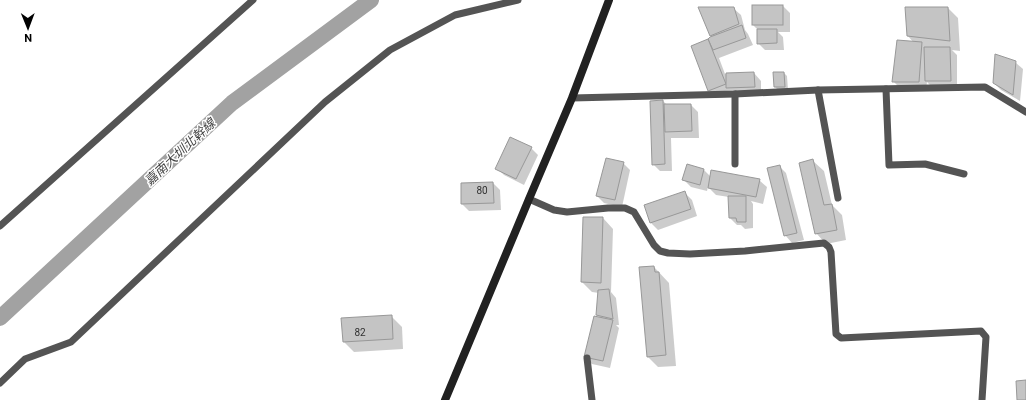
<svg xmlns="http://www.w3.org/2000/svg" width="1026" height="400" font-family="Roboto,'Noto Sans TC',sans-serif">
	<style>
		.shadow { fill: #0003 }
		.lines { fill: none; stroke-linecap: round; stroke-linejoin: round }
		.canal { stroke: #a2a2a2; stroke-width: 16 }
		.building { fill: #c4c4c4; stroke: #989898 }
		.service { stroke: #545454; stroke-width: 7 }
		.secondary { stroke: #212121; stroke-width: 8 }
		.labels { text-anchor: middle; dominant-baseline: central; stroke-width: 3; stroke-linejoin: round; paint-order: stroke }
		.number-label { font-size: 10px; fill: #313131 }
		.water-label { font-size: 13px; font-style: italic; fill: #434343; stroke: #fff }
	</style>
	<rect width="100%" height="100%" fill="#fff"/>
	<g class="shadow">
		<polygon points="783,6 790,13 790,32 778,32 783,37 784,50 765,50 758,43 758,30 753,25"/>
		<polygon points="733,8 741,15 745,30 748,34 753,45 719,58 725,74 754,73 761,81 761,94 716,98 709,90 692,46 709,40 713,37 711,35"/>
		<polygon points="906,8 948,8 958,18 960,51 952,50 957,55 957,88 933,88 927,82 926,89 900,88 893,81 914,43 908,36"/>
		<polygon points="1015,62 1023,69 1020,101 1001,90 994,83"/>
		<polygon points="784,73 787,76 788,90 778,90 775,87"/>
		<polygon points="663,101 667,105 691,105 698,112 699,138 671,138 672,171 660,171 653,164"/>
		<polygon points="531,148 538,155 524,185 504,175 497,168"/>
		<polygon points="813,161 824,171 832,205 842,215 846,240 826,244 816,233"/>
		<polygon points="623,163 630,170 622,207 604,203 597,196"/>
		<polygon points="779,166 786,173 804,240 792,243 785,235"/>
		<polygon points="704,170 711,177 759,180 767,187 763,204 751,201 753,204 753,228 745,229 741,225 737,225 730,218 729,197 716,195 708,187 707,191 691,187 684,180"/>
		<polygon points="493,183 500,190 501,210 469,211 462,204"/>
		<polygon points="684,192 692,200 697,216 658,230 651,223 645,206"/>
		<polygon points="603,218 613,229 611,292 616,298 619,325 616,325 619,328 610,368 592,364 585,357 600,318 597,315 599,293 592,292 582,282"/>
		<polygon points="654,267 669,283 676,366 658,367 648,357"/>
		<polygon points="391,316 402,327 403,349 354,352 344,342"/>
	</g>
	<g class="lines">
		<polyline class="canal" points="0,318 232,103 371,0"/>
	</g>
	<g class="building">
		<rect x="752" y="5" width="31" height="20"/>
		<polygon points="698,7 734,7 739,24 710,36"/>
		<polygon points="905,7 948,7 950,41 907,36"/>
		<polygon points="742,25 746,38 713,50 708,39 710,37"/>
		<polygon points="757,29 777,29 777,43 757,44"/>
		<polygon points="708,39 726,84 708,91 691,46"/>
		<polygon points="897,40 922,42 919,82 892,82"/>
		<polygon points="924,47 950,47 951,81 925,81"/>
		<polygon points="995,54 1016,61 1013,95 993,83"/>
		<polygon points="754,72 755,87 726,88 726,73"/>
		<polygon points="773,72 784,72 785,87 774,87"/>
		<polygon points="663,100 665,164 652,165 650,101"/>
		<polygon points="664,104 691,104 692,131 665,132"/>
		<polygon points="510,137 532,147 516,179 495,169"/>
		<polygon points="606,158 624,162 615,200 596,196"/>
		<polygon points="813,159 824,205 832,204 837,230 815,234 799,163"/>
		<polygon points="687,164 704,169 700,185 682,180"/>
		<polygon points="780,165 797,233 784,236 767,168"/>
		<polygon points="711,170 760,179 756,197 708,188"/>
		<polygon points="493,182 494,203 461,204 461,183"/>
		<polygon points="685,191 691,209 650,223 644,205"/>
		<polygon points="728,196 746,196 746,222 737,222 736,218 729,218"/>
		<polygon points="583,217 603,217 601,283 581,282"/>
		<polygon points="654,266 655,272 659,272 666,355 647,357 639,267"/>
		<polygon points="609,289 613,319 596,315 598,290"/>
		<polygon points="392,315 393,339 343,342 341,318"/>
		<polygon points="594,316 613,320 603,361 584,357"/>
		<polygon points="1026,380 1026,400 1017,400 1016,381"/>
	</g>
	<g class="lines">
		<g class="service">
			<polyline points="886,89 889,165 925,164 964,174"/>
			<polyline points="818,90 838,198"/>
			<polyline points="735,94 735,164"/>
			<polyline points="572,98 735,94 818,90 985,87 1026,112"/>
			<polyline points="529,199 554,210 567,212 608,208 625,208 634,212 654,245 660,251 668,253 690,254 745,251 824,243 829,247 831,252 836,334 841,338 981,331 986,337 982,400"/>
			<polyline points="0,226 253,0"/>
			<polyline points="587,358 592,400"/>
			<polyline points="0,383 25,359 71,342 325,102 390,50 455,15 518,0"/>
		</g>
		<polyline class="secondary" points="445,400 529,199 572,98 609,0"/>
	</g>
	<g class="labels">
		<g class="number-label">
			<text x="482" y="190">80</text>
			<text x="360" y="332">82</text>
		</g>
		<g class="water-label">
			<text transform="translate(180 152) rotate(-43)">嘉南大圳北幹線</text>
		</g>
	</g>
	<g transform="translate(28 28) rotate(179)" stroke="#ffffff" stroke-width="3" paint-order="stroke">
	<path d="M0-3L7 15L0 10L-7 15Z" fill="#000000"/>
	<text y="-6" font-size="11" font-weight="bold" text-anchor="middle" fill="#000000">N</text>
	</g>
</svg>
